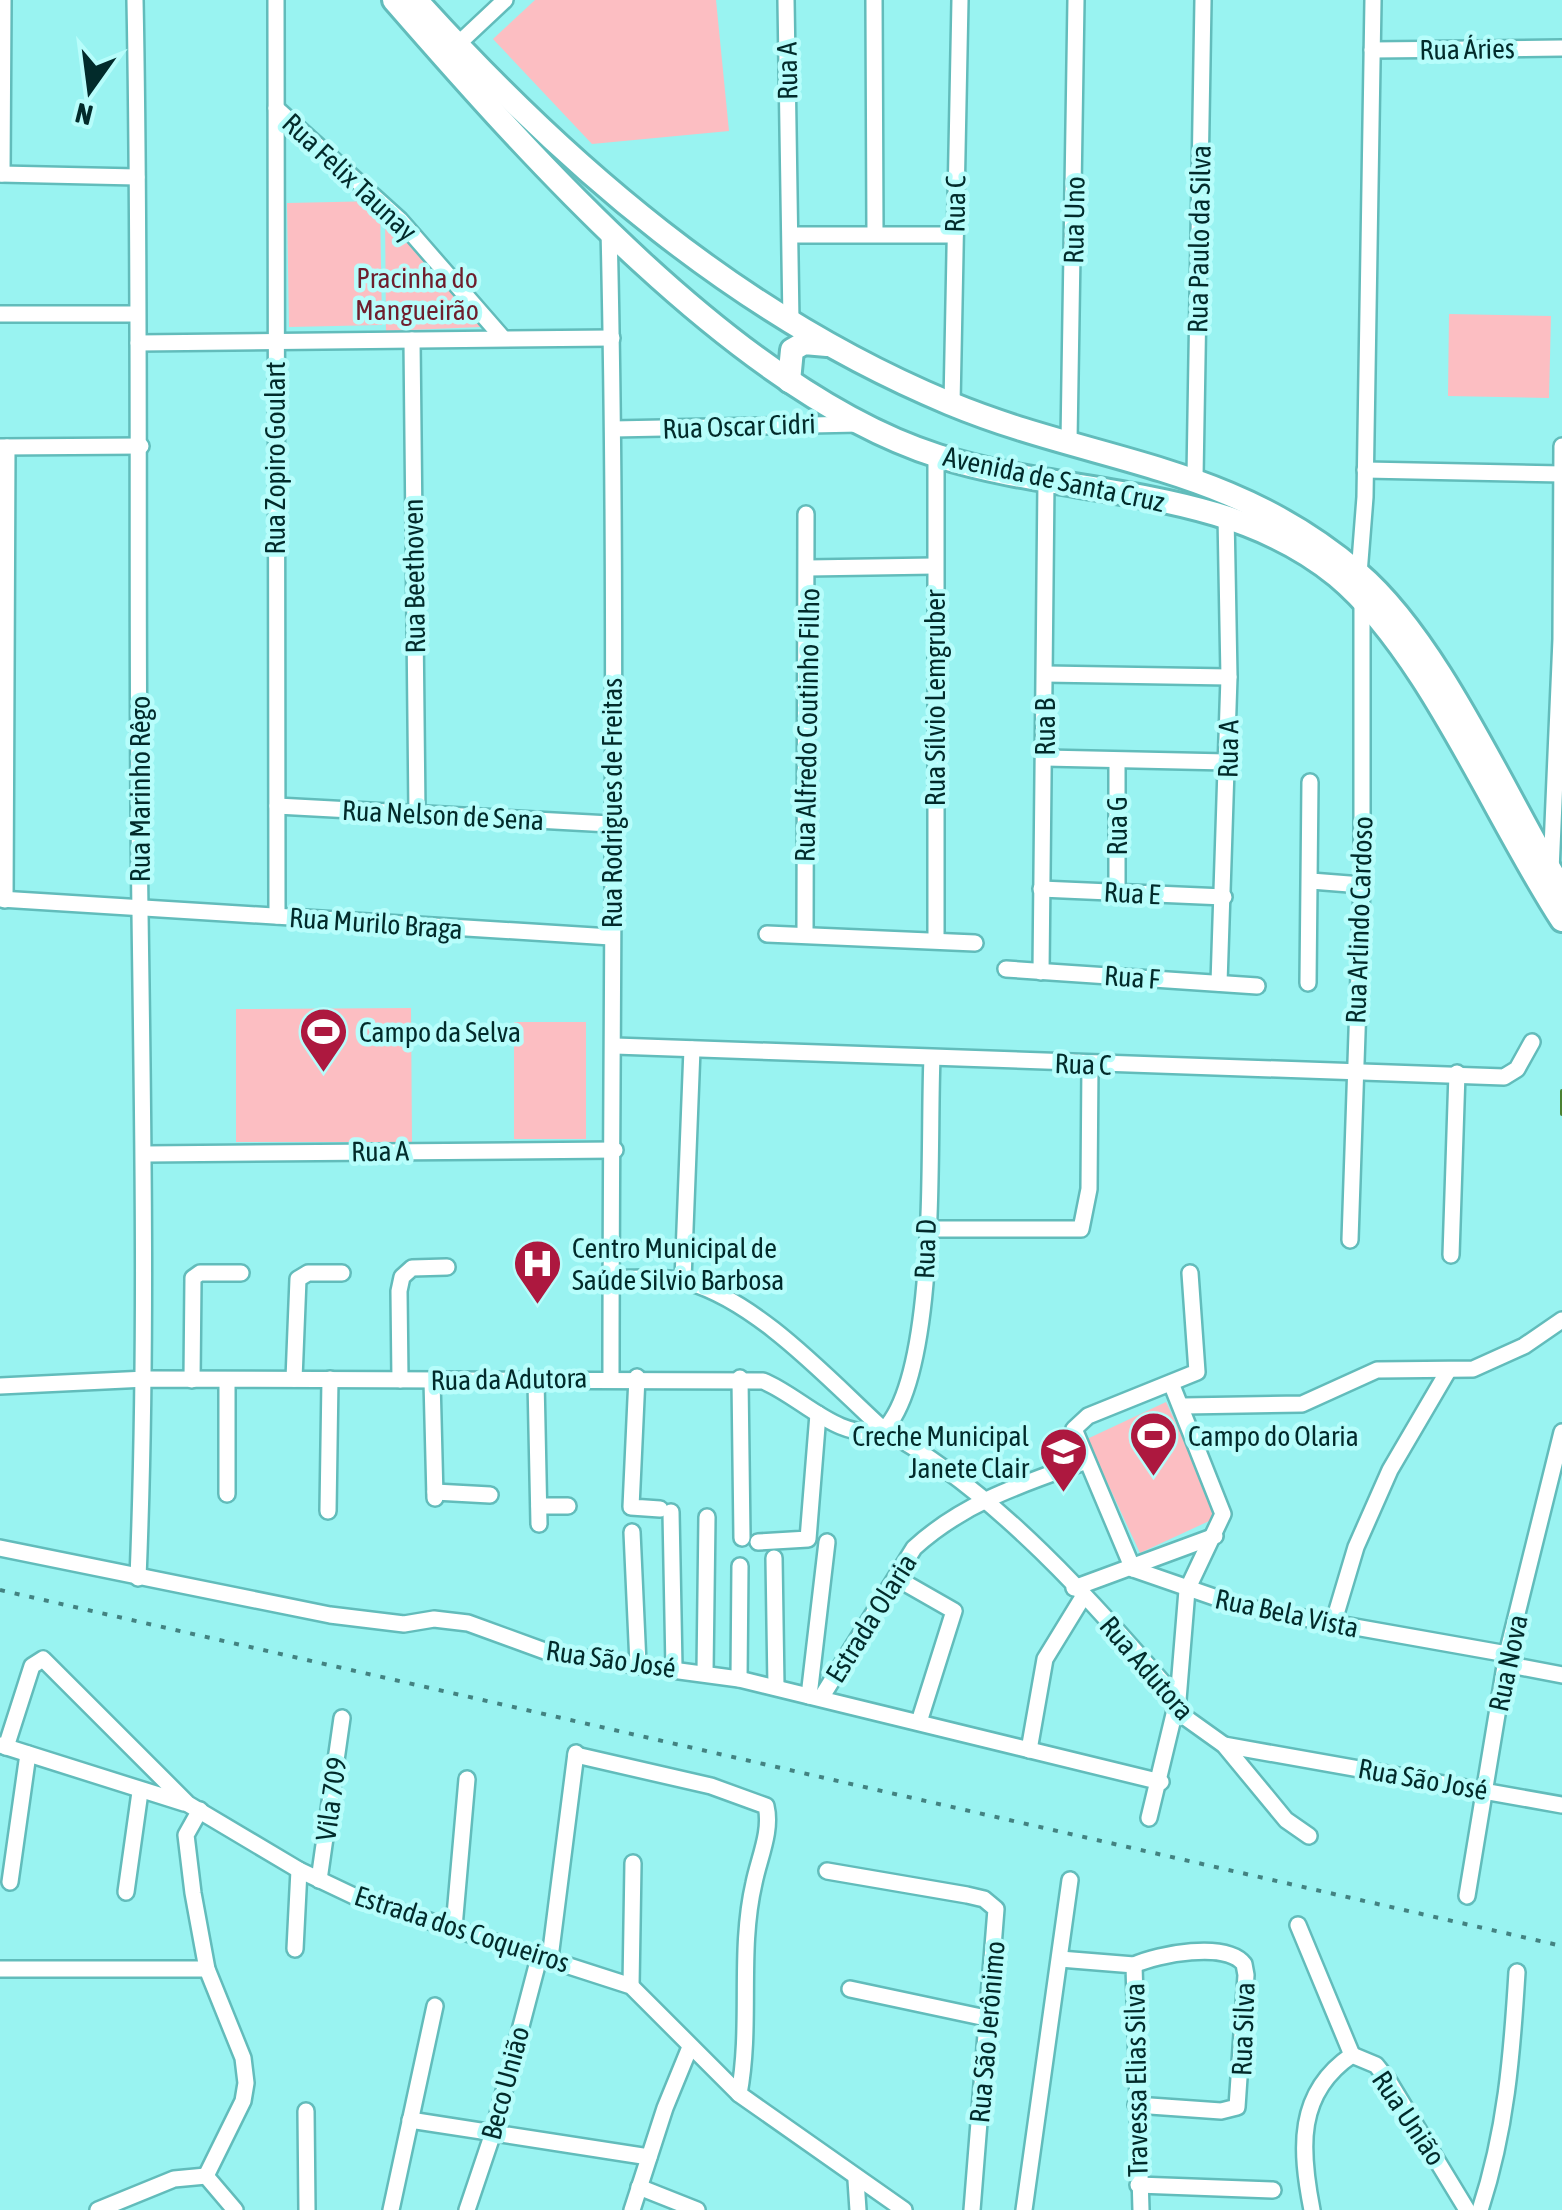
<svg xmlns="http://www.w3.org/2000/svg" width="1562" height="2210" font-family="'Asap Condensed',sans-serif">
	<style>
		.green { fill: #fcbec2 }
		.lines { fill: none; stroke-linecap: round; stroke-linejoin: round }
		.stream { stroke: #4a8233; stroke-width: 4 }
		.street-casing { stroke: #62bcbb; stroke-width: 20 }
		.primary-casing { stroke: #62bcbb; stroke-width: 28 }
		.street { stroke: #fff; stroke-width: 15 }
		.primary { stroke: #fff; stroke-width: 22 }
		.rail { stroke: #438281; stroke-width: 4; stroke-dasharray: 5 10; stroke-linecap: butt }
		.labels { text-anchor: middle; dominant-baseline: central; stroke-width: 9; stroke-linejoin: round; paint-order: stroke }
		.street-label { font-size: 28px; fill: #022b2b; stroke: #b7fdfb }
		.park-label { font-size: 28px; fill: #6f1e2d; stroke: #b7fdfb }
		.poi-label { font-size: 28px; fill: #022b2b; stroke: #b7fdfb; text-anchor: start }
	</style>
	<rect width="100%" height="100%" fill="#99f3f1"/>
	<g class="green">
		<polygon points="535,0 716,0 729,131 592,144 493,39"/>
		<polygon points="380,201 382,325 289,327 287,203"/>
		<polygon points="385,211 473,309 481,327 386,331"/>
		<polygon points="1449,314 1551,316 1549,398 1448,396"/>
		<polygon points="411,1008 412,1142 236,1142 236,1009"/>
		<rect x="514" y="1022" width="72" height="117"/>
		<polygon points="1166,1402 1220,1516 1140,1553 1087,1439"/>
	</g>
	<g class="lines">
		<polyline class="stream" points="1562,1091 1562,1114"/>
		<defs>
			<g id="street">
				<path d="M 135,0 C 141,304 136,608 140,912 C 143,1135 147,1356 138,1578"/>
				<polyline points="276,0 277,916"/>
				<polyline points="786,0 791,322"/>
				<polyline points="874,0 875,233"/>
				<polyline points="457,45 505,0"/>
				<polyline points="1372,50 1562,48"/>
				<polyline points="276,108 400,220 502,337"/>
				<polyline points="0,174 137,177"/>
				<polyline points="2,174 3,0"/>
				<path d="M 609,229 C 618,612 611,994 611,1377"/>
				<polyline points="791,235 955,235"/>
				<polyline points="0,314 137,314"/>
				<polyline points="412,340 417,813"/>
				<polyline points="138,343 612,338"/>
				<polyline points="952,404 960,0"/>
				<polyline points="613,429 859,424"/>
				<polyline points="1069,441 1076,0"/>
				<polyline points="0,447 141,446"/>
				<polyline points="936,456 936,940"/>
				<polyline points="1365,470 1562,474"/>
				<polyline points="1195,477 1203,0"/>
				<polyline points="808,568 934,566"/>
				<polyline points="1359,574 1365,497 1373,0"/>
				<polyline points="1045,674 1229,677"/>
				<polyline points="1045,758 1227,762"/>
				<polyline points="277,806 610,824"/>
				<polyline points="1551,871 1561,639 1562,446"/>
				<polyline points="1311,881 1362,885"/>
				<polyline points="1041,889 1224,897"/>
				<polyline points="1117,892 1117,761"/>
				<polyline points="0,899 611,937"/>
				<polyline points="5,900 7,447"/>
				<polyline points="767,934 975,943"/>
				<polyline points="805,935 806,514"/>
				<polyline points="1006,969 1257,986"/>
				<polyline points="1041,972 1046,482"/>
				<polyline points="1219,983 1229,677 1226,515"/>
				<polyline points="1308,983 1310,782"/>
				<polyline points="615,1046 1504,1077 1517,1069 1532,1042"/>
				<polyline points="146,1154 615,1150"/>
				<polyline points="926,1229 1081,1229 1089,1189 1090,1064"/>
				<polyline points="1350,1240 1362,885 1362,600"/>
				<polyline points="1451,1255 1457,1073"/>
				<path d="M 611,1278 C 635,1279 664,1276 688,1282 C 759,1302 830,1381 884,1430 C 939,1372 928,1144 932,1058"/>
				<polyline points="683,1280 692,1049"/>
				<polyline points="637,1377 631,1507 660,1509"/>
				<polyline points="740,1378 742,1538"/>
				<polyline points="294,1379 298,1279 308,1273 342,1273"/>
				<polyline points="192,1380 193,1278 200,1273 241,1273"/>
				<polyline points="400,1380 399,1291 402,1277 412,1268 447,1267"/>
				<polyline points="432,1380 435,1498"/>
				<polyline points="536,1380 539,1524"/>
				<polyline points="227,1381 227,1494"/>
				<polyline points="1171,1383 1223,1514 1187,1590 1178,1700"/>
				<path d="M 0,1386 L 146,1379 L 763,1381 C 801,1396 839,1443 884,1430 C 997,1492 1094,1603 1178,1700 L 1175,1710 L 1224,1745 L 1286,1820 L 1309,1836"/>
				<polyline points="1184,1406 1302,1404 1377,1370 1473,1369 1524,1346 1562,1320"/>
				<polyline points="435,1492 490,1495"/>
				<polyline points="539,1506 568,1506"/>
				<polyline points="328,1511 330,1379"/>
				<polyline points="671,1512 674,1668"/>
				<polyline points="632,1532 638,1664"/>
				<polyline points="758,1542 808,1539 818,1414"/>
				<polyline points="0,1548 330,1615 404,1624 434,1619 468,1623 553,1654 739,1679 1161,1782"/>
				<polyline points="774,1558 776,1687"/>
				<polyline points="1133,1569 1074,1429 1088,1416 1197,1372 1190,1273"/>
				<polyline points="1133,1569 1243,1607 1507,1654"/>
				<polyline points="898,1579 954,1611 919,1722"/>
				<polyline points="1074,1588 1215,1536"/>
				<polyline points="1333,1624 1356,1547 1390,1470 1448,1371"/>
				<polyline points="1505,1664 1562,1675"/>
				<polyline points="705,1672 707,1517"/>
				<polyline points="739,1679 740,1566"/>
				<polyline points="809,1696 827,1542"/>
				<path d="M 821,1698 L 914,1548 C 963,1503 1022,1484 1084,1462"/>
				<polyline points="0,1745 184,1803"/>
				<polyline points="1224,1745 1562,1805"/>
				<polyline points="6,1747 32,1666 43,1659 188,1804 299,1870 358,1898 631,1986 739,2094 904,2210"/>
				<polyline points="1029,1750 1045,1659 1083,1597"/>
				<path d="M 576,1755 L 711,1786 L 766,1806 C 772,1831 759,1858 754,1883 C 738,1952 752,2024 739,2094"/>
				<polyline points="200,1810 186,1835 193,1893 207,1969 243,2058 246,2083 243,2101 206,2176"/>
				<polyline points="1149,1818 1175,1710"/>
				<polyline points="827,1871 967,1895 984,1899 996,1909 972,2210"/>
				<polyline points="319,1880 342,1718"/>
				<polyline points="10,1882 28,1754"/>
				<polyline points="126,1892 140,1792"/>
				<polyline points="1467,1896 1507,1654 1562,1432"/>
				<polyline points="1298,1925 1352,2055"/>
				<polyline points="454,1927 467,1779"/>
				<polyline points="295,1949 299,1870"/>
				<polyline points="550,1958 576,1753"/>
				<polyline points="1060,1959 1134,1965 1141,2210"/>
				<path d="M 1134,1965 C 1158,1954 1226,1941 1244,1964 L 1246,1975 L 1237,2107 L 1221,2111 L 1136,2105"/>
				<polyline points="0,1969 207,1969"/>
				<polyline points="631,1986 633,1863"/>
				<polyline points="850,1989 986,2018"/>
				<polyline points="1352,2055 1376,2065 1388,2080 1467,2210"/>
				<polyline points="306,2111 307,2210"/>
				<polyline points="410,2120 649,2157"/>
				<polyline points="206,2176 235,2210"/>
				<polyline points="856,2180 858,2210"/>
				<polyline points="1138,2185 1273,2190"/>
				<polyline points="639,2187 697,2210"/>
				<polyline points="98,2210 174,2179 206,2176"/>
				<polyline points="391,2210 435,2006"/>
				<polyline points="467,2210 493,2133 540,1954"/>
				<polyline points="632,2210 665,2108 690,2047"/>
				<polyline points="1024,2210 1070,1880"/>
				<path d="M 1312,2210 C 1300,2149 1296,2093 1352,2055"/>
				<path d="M 1480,2210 C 1506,2131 1512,2055 1517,1972"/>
			</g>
			<g id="primary">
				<path d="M 394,0 C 529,155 739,393 938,456 C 1070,498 1225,484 1337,576 C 1428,652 1495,818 1562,920"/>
				<path d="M 416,0 C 566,166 740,316 949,403 C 1096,464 1228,462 1358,573 C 1439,642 1505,796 1562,890"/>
				<polyline points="789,381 792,350 804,343 827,345"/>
			</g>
		</defs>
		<use href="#street" class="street-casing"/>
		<use href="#primary" class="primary-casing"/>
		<use href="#street" class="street"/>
		<use href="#primary" class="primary"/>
		<polyline class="rail" points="0,1590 1562,1946"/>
	</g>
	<defs>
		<symbol id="stadium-pin" viewBox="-11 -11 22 30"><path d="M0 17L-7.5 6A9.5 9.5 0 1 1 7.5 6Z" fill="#ad183f" stroke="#b7fdfb"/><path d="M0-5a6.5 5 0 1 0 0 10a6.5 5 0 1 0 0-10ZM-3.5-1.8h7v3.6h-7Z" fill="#fff"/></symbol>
		<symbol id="hospital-pin" viewBox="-11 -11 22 30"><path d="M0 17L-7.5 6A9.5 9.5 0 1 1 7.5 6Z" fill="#ad183f" stroke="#b7fdfb"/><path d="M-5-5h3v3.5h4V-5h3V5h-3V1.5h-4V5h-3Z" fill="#fff"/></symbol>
		<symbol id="school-pin" viewBox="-11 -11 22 30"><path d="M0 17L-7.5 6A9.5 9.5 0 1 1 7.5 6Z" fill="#ad183f" stroke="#b7fdfb"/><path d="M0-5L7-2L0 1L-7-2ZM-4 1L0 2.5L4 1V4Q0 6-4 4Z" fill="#fff"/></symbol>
	</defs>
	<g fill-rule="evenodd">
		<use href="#stadium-pin" x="296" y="1004" width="55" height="75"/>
		<use href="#hospital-pin" x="510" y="1236" width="55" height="75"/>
		<use href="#stadium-pin" x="1126" y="1408" width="55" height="75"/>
		<use href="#school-pin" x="1036" y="1424" width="55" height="75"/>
	</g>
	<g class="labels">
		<g class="street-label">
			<text transform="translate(1467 49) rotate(-1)">Rua Áries</text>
			<text transform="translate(787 71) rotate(-91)">Rua A</text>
			<text transform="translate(350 177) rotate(43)">Rua Felix Taunay</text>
			<text transform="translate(955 204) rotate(-89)">Rua C</text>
			<text transform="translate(1074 220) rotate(-89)">Rua Uno</text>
			<text transform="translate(1199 239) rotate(-89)">Rua Paulo da Silva</text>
			<text transform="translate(739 426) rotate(-2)">Rua Oscar Cidri</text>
			<text transform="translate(275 458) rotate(-90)">Rua Zopiro Goulart</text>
			<text transform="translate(1054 479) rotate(12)">Avenida de Santa Cruz</text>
			<text transform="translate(414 576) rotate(-91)">Rua Beethoven</text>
			<text transform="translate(935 698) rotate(-90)">Rua Sílvio Lemgruber</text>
			<text transform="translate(807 725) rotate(-89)">Rua Alfredo Coutinho Filho</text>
			<text transform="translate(1045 727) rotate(-90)">Rua B</text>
			<text transform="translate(1228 749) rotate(-89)">Rua A</text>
			<text transform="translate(140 789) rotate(-90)">Rua Marinho Rêgo</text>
			<text transform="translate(612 803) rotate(-90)">Rua Rodrigues de Freitas</text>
			<text transform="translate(443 815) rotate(3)">Rua Nelson de Sena</text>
			<text transform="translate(1117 826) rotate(-90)">Rua G</text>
			<text transform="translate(1132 893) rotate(3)">Rua E</text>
			<text transform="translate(1359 920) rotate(-88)">Rua Arlindo Cardoso</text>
			<text transform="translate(376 923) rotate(4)">Rua Murilo Braga</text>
			<text transform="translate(1132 977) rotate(4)">Rua F</text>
			<text transform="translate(1083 1064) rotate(2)">Rua C</text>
			<text transform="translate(380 1151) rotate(-1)">Rua A</text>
			<text transform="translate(925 1249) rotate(-88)">Rua D</text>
			<text transform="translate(509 1379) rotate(-1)">Rua da Adutora</text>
			<text transform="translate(1287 1613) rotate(12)">Rua Bela Vista</text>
			<text transform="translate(871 1618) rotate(-58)">Estrada Olaria</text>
			<text transform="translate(611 1659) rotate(8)">Rua São José</text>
			<text transform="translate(1508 1663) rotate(-78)">Rua Nova</text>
			<text transform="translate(1147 1668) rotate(49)">Rua Adutora</text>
			<text transform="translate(1423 1779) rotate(10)">Rua São José</text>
			<text transform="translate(331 1799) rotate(-82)">Vila 709</text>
			<text transform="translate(462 1929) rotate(18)">Estrada dos Coqueiros</text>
			<text transform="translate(1243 2029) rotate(-88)">Rua Silva</text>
			<text transform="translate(987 2032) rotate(-85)">Rua São Jerônimo</text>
			<text transform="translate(1136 2080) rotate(-91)">Travessa Elias Silva</text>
			<text transform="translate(505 2083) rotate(-75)">Beco União</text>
			<text transform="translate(1409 2118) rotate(56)">Rua União</text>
		</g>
		<g class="park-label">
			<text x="417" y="278">Pracinha do<tspan x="417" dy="32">Mangueirão</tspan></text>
		</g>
		<g class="poi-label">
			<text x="359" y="1032">Campo da Selva</text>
			<text x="572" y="1248">Centro Municipal de<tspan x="572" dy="32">Saúde Silvio Barbosa</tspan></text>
			<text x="1029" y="1436" text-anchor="end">Creche Municipal<tspan x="1029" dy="32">Janete Clair</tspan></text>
			<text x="1188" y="1436">Campo do Olaria</text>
		</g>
	</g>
	<g transform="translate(90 90) rotate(194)" stroke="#b7fdfb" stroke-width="8" paint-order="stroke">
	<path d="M0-8L18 38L0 25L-18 38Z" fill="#022b2b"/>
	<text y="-15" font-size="28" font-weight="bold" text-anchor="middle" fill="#022b2b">N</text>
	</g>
</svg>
